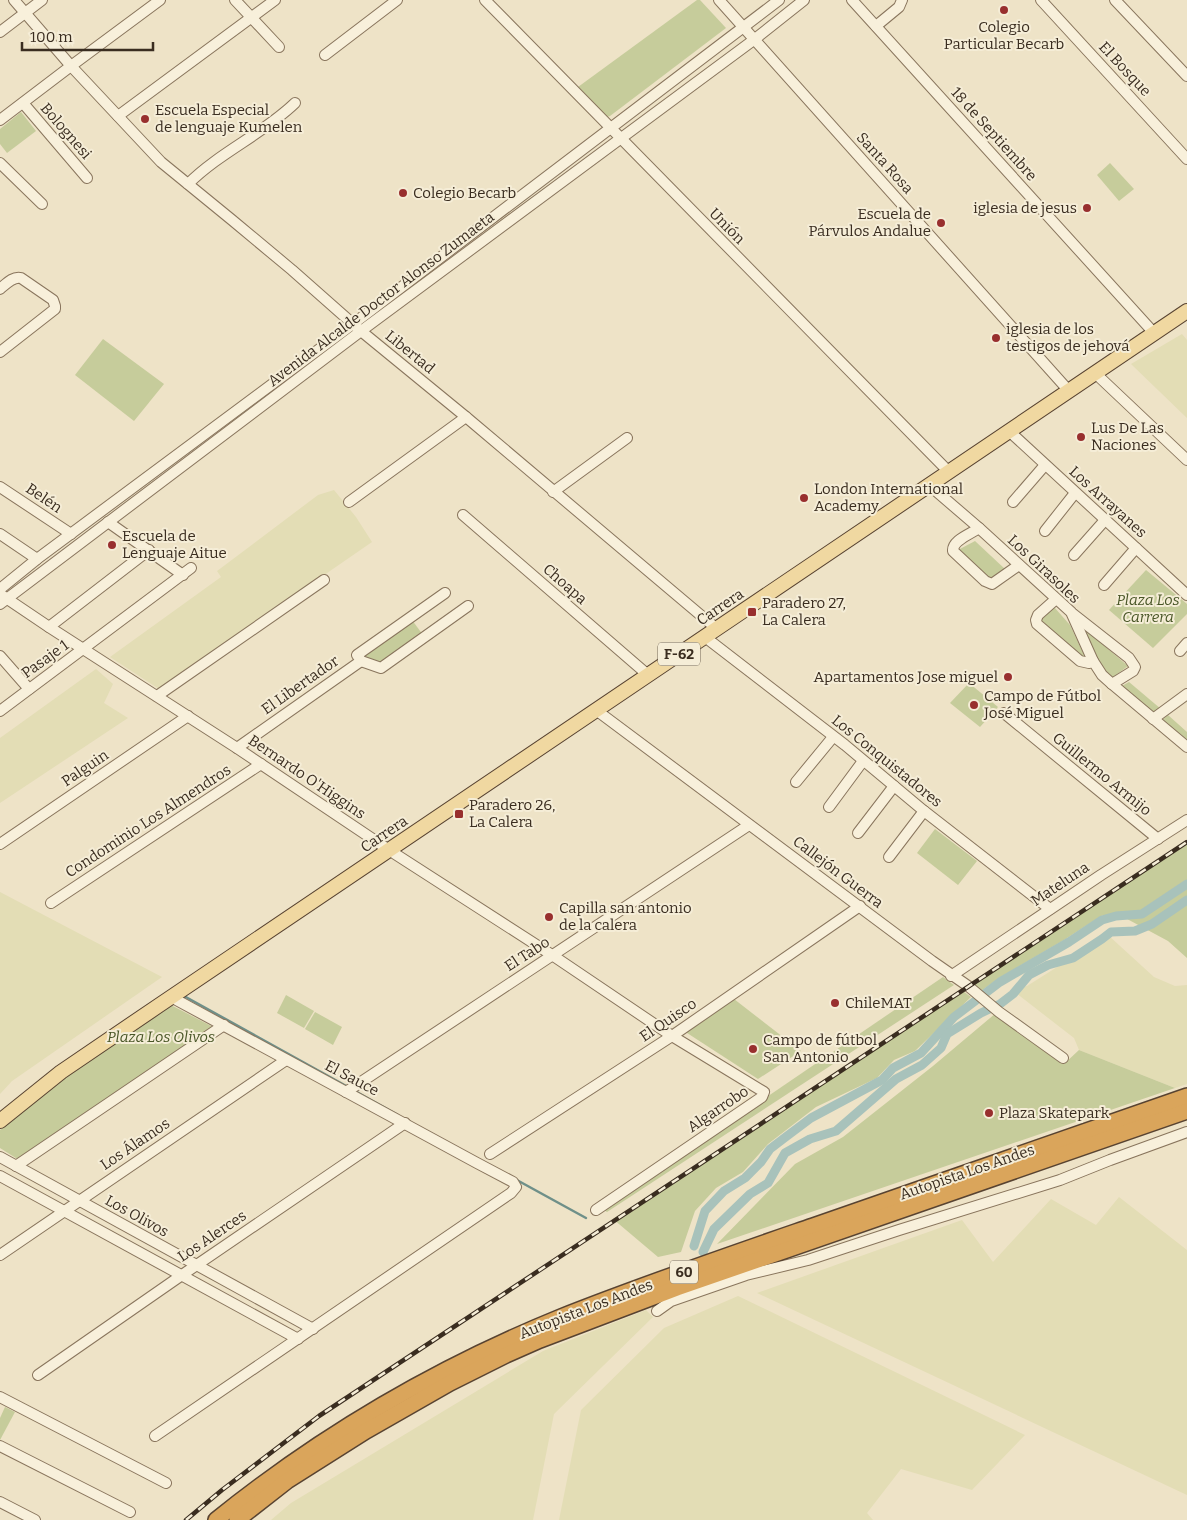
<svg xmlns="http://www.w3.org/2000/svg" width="1187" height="1520" font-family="Bitter,serif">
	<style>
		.farmland { fill: #e3ddb5 }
		.green { fill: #c6cc9b }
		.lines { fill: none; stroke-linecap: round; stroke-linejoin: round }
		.stream { stroke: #6f9089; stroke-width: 2.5 }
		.canal { stroke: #a8c2bb; stroke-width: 9 }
		.minor-casing { stroke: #89755d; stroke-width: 12 }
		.major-casing { stroke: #584331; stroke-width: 16 }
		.highway-casing { stroke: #584331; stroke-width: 18 }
		.minor { stroke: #f8f0db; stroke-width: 10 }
		.major { stroke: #f0d8a1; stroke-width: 14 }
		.highway { stroke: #daa55b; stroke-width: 15 }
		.rail-casing { stroke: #3a2d20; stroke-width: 4.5 }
		.rail { stroke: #f5edd7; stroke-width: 2.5; stroke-dasharray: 8; stroke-linecap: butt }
		.poi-dot { fill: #982f2e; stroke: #f5edd7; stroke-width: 2 }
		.labels { text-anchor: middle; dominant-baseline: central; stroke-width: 4; stroke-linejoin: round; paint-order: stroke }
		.shield { fill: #f5edd7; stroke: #726757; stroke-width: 1 }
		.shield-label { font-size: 14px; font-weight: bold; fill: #3a2d20 }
		.poi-label { font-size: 15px; fill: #3a2d20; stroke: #f5edd7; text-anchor: start }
		.street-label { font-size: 15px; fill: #3a2d20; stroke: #f5edd7 }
		.park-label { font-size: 15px; font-style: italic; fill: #495627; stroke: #f5edd7 }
	</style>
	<rect width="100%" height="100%" fill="#eee3c7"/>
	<g class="farmland">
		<polygon points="1182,334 1187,340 1187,418 1131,364"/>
		<polygon points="334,490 356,517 372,542 159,689 110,657 221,577 217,571 318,495"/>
		<polygon points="96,669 113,684 104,703 128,718 0,803 0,738"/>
		<polygon points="0,892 162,977 12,1081 0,1094"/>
		<polygon points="1108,935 1154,977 1175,986 1187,985 1187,1084 1175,1088 1079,1050 1074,1038 1012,990 1027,986"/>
		<polygon points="1119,1197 1187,1250 1187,1495 757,1293 962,1220 993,1262 1051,1199 1096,1225"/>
		<polygon points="738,1296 1025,1435 972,1490 901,1469 867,1513 873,1520 559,1520 581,1410 664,1328"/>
		<polygon points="646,1310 653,1317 554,1414 533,1520 271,1520 291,1503 543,1351"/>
	</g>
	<g class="green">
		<polygon points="697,0 700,0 726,28 610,116 607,117 604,116 578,87"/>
		<polygon points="21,112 36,131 7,153 0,144 0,129"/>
		<polygon points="1110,163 1134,189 1119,201 1097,175"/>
		<polygon points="103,339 164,384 134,421 75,375"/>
		<polygon points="975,541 1006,570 990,581 958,550"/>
		<polygon points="1146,570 1187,604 1187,614 1153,648 1109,610"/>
		<polygon points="1054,607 1070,625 1085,657 1082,660 1039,620"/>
		<polygon points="412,620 423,635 381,665 361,655"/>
		<polygon points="1080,625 1128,666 1112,678 1095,660"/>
		<polygon points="1129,682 1161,709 1153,715 1120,687"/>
		<polygon points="969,683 998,707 980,727 950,703"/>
		<polygon points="1168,715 1187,732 1187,744 1161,721"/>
		<polygon points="935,829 977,861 958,885 917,853"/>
		<polygon points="1187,842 1187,958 1168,941 1116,913 1101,916 1064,940 999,978 981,991 970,983"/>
		<polygon points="943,977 954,985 607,1212 602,1209"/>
		<polygon points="963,991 971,997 915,1051 894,1060 877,1078 816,1107 768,1144 743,1172 716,1188 695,1211 681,1252 658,1257 613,1219"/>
		<polygon points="286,995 314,1011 304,1028 277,1013"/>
		<polygon points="734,999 801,1051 758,1079 684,1031"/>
		<polygon points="169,1004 215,1028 19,1160 0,1148 0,1130 72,1071"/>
		<polygon points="315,1012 342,1027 333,1045 305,1029"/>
		<polygon points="996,1013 1064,1064 1079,1050 1175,1088 717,1244 795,1164 843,1137 933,1066"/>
		<polygon points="5,1407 15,1412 0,1440 0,1418"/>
	</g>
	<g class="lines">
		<g class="stream">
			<polyline points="184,996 348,1087"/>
			<polyline points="355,1091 398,1115"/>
			<polyline points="515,1179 586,1218"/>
		</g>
		<g class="canal">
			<polyline points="694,1246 705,1211 724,1191 745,1178 761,1162 770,1149 787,1136 811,1118 882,1080 893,1068 921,1053 954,1017 1000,982 1069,942 1102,920 1116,916 1142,914 1187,884"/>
			<polyline points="703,1252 714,1229 750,1194 768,1183 785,1153 810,1139 836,1131 896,1079 922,1065 941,1048 947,1034 981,1013 1000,1004 1013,994 1029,975 1048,965 1073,958 1102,939 1111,932 1135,931 1152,924 1187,900"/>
		</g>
		<defs>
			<g id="minor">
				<polyline points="14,0 71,66 161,162 232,220 292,270 361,331 466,417 717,629"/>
				<polyline points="235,0 279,47"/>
				<polyline points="485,0 949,472"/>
				<polyline points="719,0 1069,391"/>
				<polyline points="852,0 1154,333"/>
				<polyline points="1041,0 1187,159"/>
				<polyline points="1115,0 1187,76"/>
				<polyline points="876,26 899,7 902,0"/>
				<polyline points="0,32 42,0"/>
				<polyline points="325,55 397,0"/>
				<polyline points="23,103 87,178"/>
				<polyline points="118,116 275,0"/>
				<polyline points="0,120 71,66 160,0"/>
				<polyline points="0,163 42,204"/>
				<path d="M 188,184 C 220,152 263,134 295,103"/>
				<path d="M 0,289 C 6,284 13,276 21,278 L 53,300 L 55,306 L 55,309 L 0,352"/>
				<polyline points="1095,373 1187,460"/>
				<polyline points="1009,431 1187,595"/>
				<polyline points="929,485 979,528 1071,612 1093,661 1102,675 1112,684 1187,747"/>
				<polyline points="0,487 71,534"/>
				<polyline points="553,492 627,438"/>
				<polyline points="349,502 466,417"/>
				<polyline points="1013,502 1045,465"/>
				<polyline points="463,515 648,675"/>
				<polyline points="108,522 183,575"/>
				<path d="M 979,528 C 971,534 952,540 953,551 L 985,581 L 992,584 L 1019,565"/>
				<polyline points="1045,531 1075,493"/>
				<polyline points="0,534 37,559"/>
				<polyline points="1074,555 1105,520"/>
				<polyline points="1104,585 1136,548"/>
				<polyline points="0,589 37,559 353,324 779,0"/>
				<polyline points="0,594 49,627 237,748 389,850 552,955 672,1036 764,1092 762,1097 596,1210"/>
				<polyline points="1056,599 1038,615 1036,620 1037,624 1080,661 1089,663 1093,661"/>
				<polyline points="0,604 361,331 755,39 804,0"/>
				<polyline points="1073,614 1129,658 1135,667 1133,671 1112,684"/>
				<polyline points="49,627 149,550"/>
				<polyline points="705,637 845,745 924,811 1050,909"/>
				<polyline points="1180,651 1187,643"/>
				<polyline points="0,656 29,689"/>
				<polyline points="361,661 381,668 468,606"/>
				<polyline points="157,696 324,580"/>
				<polyline points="596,710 932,961 968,986 999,1012 1063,1058"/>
				<polyline points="0,711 191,568"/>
				<polyline points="1004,713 1158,839"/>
				<polyline points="1153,719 1187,694"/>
				<polyline points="237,748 361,661 357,655 445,593"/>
				<polyline points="796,782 833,737"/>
				<polyline points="829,807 863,761"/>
				<polyline points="858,833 894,786"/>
				<polyline points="0,844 188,716"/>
				<polyline points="889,857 924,811"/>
				<polyline points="51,903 261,764"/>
				<polyline points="951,976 1101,875 1187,820"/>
				<polyline points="346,1092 749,825"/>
				<polyline points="490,1154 672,1036 860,906"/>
				<polyline points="0,1157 313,1329"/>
				<polyline points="16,1166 224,1025"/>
				<polyline points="0,1176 298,1339"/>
				<polyline points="0,1255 286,1060"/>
				<polyline points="657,1311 671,1301 746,1275 808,1260 899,1230 1060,1180 1110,1160 1187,1132"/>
				<polyline points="38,1375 182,1275 405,1123"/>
				<polyline points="0,1397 166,1483"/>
				<polyline points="155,1436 511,1193 516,1187 513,1182 477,1163 171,997"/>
				<polyline points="0,1446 130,1512"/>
				<polyline points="0,1502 35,1520"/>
			</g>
			<polyline id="major" points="0,1121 61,1072 158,1006 1187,311"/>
			<g id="highway">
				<path d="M 216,1520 C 320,1436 438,1367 561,1317 C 644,1284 729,1255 813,1226 C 938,1183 1062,1139 1187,1096"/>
				<polyline points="237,1520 287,1481 366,1431 450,1383 506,1355 540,1340 677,1288 1187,1111"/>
			</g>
		</defs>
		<use href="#minor" class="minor-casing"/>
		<use href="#major" class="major-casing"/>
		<use href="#highway" class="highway-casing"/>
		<use href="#minor" class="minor"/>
		<use href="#major" class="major"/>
		<use href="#highway" class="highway"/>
		<defs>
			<polyline id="rail" points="186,1520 222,1490 319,1416 1187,842"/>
		</defs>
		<use href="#rail" class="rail-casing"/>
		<use href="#rail" class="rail"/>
	</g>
	<g class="poi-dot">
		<circle cx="1004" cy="10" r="5"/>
		<circle cx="145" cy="119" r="5"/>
		<circle cx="403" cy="193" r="5"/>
		<circle cx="1087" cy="208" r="5"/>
		<circle cx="941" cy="223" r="5"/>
		<circle cx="996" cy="338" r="5"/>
		<circle cx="1081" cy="437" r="5"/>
		<circle cx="804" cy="498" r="5"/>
		<circle cx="112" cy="545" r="5"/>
		<rect x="747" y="607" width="10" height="10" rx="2.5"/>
		<circle cx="1008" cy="677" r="5"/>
		<circle cx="974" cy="705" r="5"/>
		<rect x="454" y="809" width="10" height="10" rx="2.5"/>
		<circle cx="549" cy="917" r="5"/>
		<circle cx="835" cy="1003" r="5"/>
		<circle cx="753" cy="1049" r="5"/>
		<circle cx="989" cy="1113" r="5"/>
	</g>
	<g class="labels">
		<g class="shield">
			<rect x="658" y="642.5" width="42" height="23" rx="4"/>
			<rect x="670" y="1260.5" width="28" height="23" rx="4"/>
		</g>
		<g class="shield-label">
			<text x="679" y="654">F-62</text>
			<text x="684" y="1272">60</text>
		</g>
		<g class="poi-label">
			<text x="1004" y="27" text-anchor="middle">Colegio<tspan x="1004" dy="17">Particular Becarb</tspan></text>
			<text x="155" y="110">Escuela Especial<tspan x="155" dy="17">de lenguaje Kumelen</tspan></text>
			<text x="413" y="193">Colegio Becarb</text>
			<text x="1077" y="208" text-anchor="end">iglesia de jesus</text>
			<text x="931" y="214" text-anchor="end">Escuela de<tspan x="931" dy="17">Párvulos Andalue</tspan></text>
			<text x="1006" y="329">iglesia de los<tspan x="1006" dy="17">testigos de jehová</tspan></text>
			<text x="1091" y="428">Lus De Las<tspan x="1091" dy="17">Naciones</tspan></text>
			<text x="814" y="489">London International<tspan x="814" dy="17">Academy</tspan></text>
			<text x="122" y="536">Escuela de<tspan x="122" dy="17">Lenguaje Aitue</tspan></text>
			<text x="762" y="603">Paradero 27,<tspan x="762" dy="17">La Calera</tspan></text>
			<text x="998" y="677" text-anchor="end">Apartamentos Jose miguel</text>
			<text x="984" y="696">Campo de Fútbol<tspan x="984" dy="17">José Miguel</tspan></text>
			<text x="469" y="805">Paradero 26,<tspan x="469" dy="17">La Calera</tspan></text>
			<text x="559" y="908">Capilla san antonio<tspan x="559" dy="17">de la calera</tspan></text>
			<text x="845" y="1003">ChileMAT</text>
			<text x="763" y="1040">Campo de fútbol<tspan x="763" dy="17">San Antonio</tspan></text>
			<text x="999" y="1113">Plaza Skatepark</text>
		</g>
		<g class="street-label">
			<text transform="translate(1125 69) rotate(47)">El Bosque</text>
			<text transform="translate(66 131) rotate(49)">Bolognesi</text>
			<text transform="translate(994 134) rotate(48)">18 de Septiembre</text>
			<text transform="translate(885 163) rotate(48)">Santa Rosa</text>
			<text transform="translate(727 226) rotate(45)">Unión</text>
			<text transform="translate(381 299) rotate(-37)">Avenida Alcalde Doctor Alonso Zumaeta</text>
			<text transform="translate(410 352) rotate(39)">Libertad</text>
			<text transform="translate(44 498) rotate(34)">Belén</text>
			<text transform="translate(1108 502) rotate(42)">Los Arrayanes</text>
			<text transform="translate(1044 569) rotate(43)">Los Girasoles</text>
			<text transform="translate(565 584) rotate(41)">Choapa</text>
			<text transform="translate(720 607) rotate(-34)">Carrera</text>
			<text transform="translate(45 659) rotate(-36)">Pasaje 1</text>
			<text transform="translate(300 685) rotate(-35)">El Libertador</text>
			<text transform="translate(887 761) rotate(39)">Los Conquistadores</text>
			<text transform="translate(85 768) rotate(-34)">Palguin</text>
			<text transform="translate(1102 774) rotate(39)">Guillermo Armijo</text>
			<text transform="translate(307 777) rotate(34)">Bernardo O'Higgins</text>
			<text transform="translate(148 821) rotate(-33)">Condominio Los Almendros</text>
			<text transform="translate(384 834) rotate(-34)">Carrera</text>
			<text transform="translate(838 872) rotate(37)">Callejón Guerra</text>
			<text transform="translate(1060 884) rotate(-34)">Mateluna</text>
			<text transform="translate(527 954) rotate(-33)">El Tabo</text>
			<text transform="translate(668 1020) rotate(-34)">El Quisco</text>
			<text transform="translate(352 1078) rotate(28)">El Sauce</text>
			<text transform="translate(718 1109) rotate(-34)">Algarrobo</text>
			<text transform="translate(135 1144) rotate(-34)">Los Álamos</text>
			<text transform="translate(967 1172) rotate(-19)">Autopista Los Andes</text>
			<text transform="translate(137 1216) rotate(29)">Los Olivos</text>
			<text transform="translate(212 1236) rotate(-34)">Los Alerces</text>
			<text transform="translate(586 1309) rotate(-21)">Autopista Los Andes</text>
		</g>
		<g class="park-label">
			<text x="1148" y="600">Plaza Los<tspan x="1148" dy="17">Carrera</tspan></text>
			<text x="161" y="1037">Plaza Los Olivos</text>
		</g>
	</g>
	<path d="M22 42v8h131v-8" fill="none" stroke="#3a2d20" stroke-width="2.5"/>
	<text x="30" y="42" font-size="15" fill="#3a2d20" stroke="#f5edd7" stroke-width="4" paint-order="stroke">100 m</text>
</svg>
